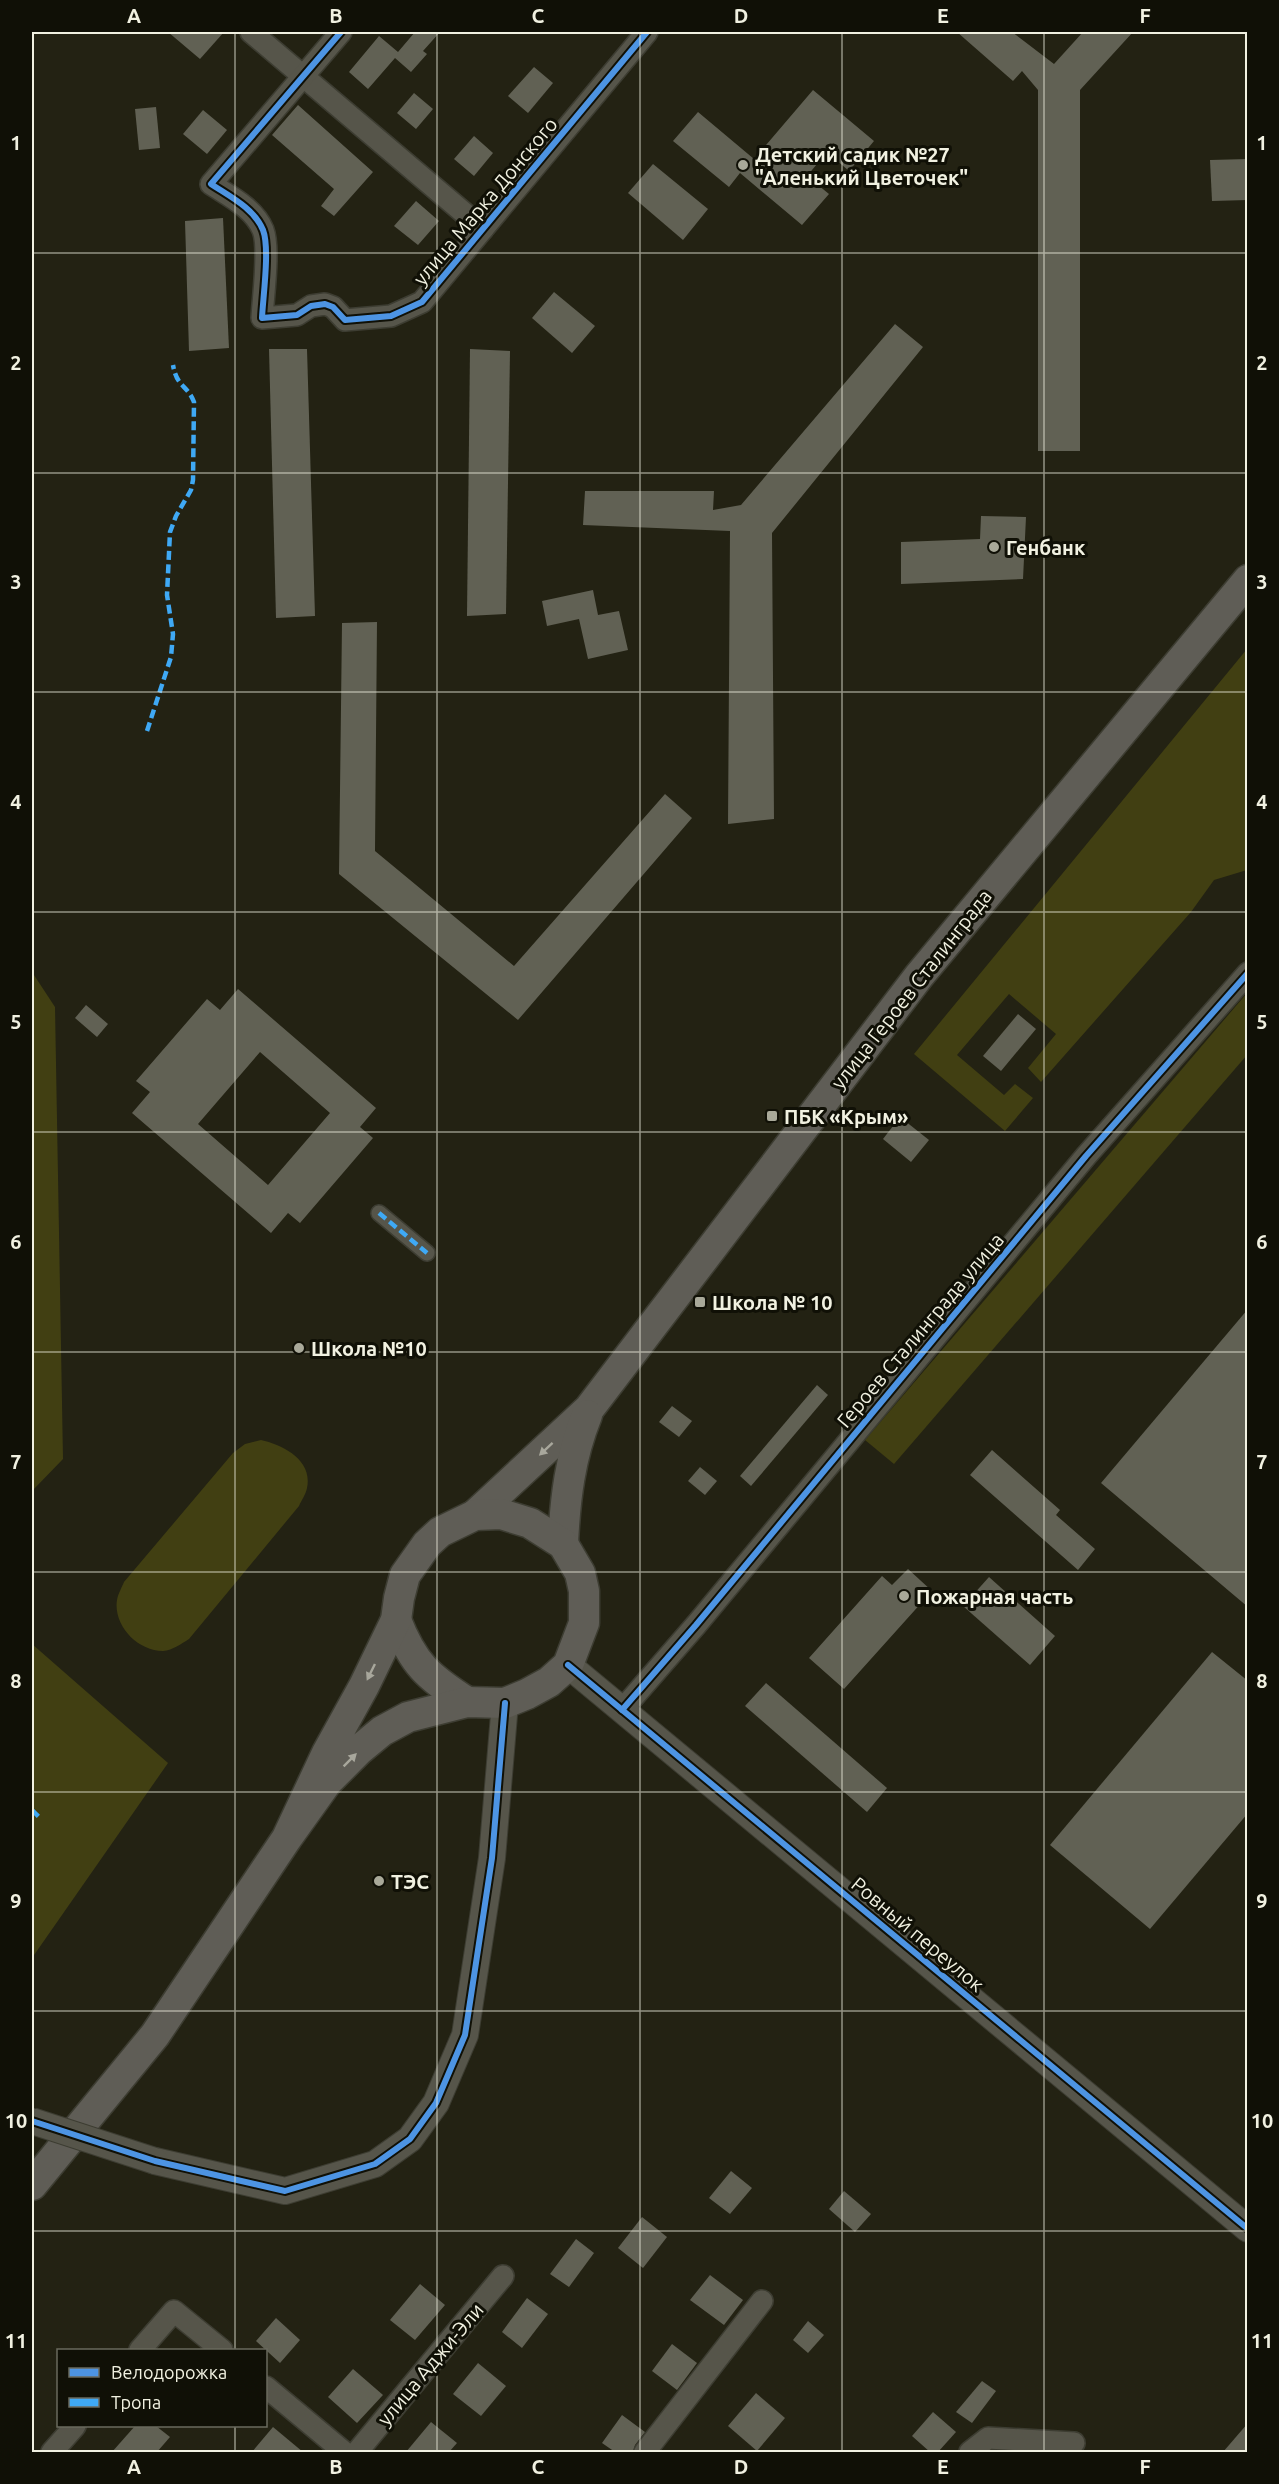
<svg xmlns="http://www.w3.org/2000/svg" width="1279" height="2484" font-family="Ubuntu,sans-serif">
	<style>
		.green { fill: #413f12 }
		.building { fill: #616154; fill-rule: evenodd }
		.lines { fill: none; stroke-linecap: round; stroke-linejoin: round }
		.pedestrian-casing { stroke: #3d3d32; stroke-width: 18 }
		.minor-casing { stroke: #3d3d32; stroke-width: 24 }
		.tertiary-casing { stroke: #3d3d32; stroke-width: 28 }
		.secondary-casing { stroke: #3d3d32; stroke-width: 33 }
		.pedestrian { stroke: #56554a; stroke-width: 15 }
		.minor { stroke: #56554a; stroke-width: 21 }
		.tertiary { stroke: #56554a; stroke-width: 26 }
		.secondary { stroke: #5f5d56; stroke-width: 30 }
		.tertiary-bridge-casing { stroke: #3d3d32; stroke-width: 28; stroke-linecap: butt }
		.tertiary-bridge { stroke: #56554a; stroke-width: 26 }
		.quiet { stroke: #3fa9f5; stroke-width: 4.5; stroke-dasharray: 9 4.5; stroke-linecap: butt }
		.cycleway-casing { stroke: #101006; stroke-width: 10 }
		.cycleway { stroke: #4d94e3; stroke-width: 6 }
		.oneway { fill: #a8a79c }
		.grid { fill: none; stroke: #f1f1e1; stroke-width: 1.5; stroke-opacity: 0.55 }
		.poi-dot { fill: #a9a999; stroke: #101006; stroke-width: 2 }
		.labels { text-anchor: middle; dominant-baseline: central; stroke-width: 6; stroke-linejoin: round; paint-order: stroke }
		.poi-label { font-size: 20px; font-weight: bold; fill: #f1f1e1; stroke: #101006; text-anchor: start }
		.street-label { font-size: 20px; fill: #f1f1e1; stroke: #101006 }
		.neatline { fill: none; stroke: #f1f1e1; stroke-width: 2 }
		.grid-label { font-size: 20px; text-anchor: middle; font-weight: bold; fill: #f1f1e1 }
	</style>
	<rect width="100%" height="100%" fill="#232213"/>
	<g class="green">
		<polygon points="1247,649 1247,870 1214,880 1191,912 1041,1082 1028,1068 1056,1034 1009,994 957,1055 1004,1095 1015,1084 1033,1098 1005,1131 914,1054"/>
		<polygon points="32,972 55,1007 63,1459 32,1491"/>
		<polygon points="1247,993 1247,1055 894,1464 865,1440"/>
		<path d="M 261,1440 C 283,1445 313,1460 307,1488 C 306,1494 301,1501 299,1506 L 189,1639 C 181,1644 173,1650 163,1651 C 137,1651 113,1625 117,1600 C 118,1594 122,1587 124,1582 L 233,1453 L 245,1444 Z"/>
		<polygon points="32,1644 168,1763 32,1958"/>
	</g>
	<g class="building">
		<polygon points="168,32 224,32 200,59"/>
		<polygon points="415,32 440,32 423,51 427,54 411,72 395,58 368,89 349,72 379,36 398,52"/>
		<polygon points="957,32 1012,32 1054,64 1083,32 1133,32 1080,90 1080,451 1038,451 1038,90 1022,71 1013,81"/>
		<polygon points="534,67 553,83 528,113 508,96"/>
		<polygon points="813,90 874,141 849,171 827,152 807,176 829,194 802,225 740,173 729,187 673,141 698,112 754,159"/>
		<polygon points="414,93 433,109 416,129 397,113"/>
		<polygon points="298,105 373,172 334,216 321,206 334,189 272,135"/>
		<polygon points="156,107 160,148 139,150 135,109"/>
		<polygon points="203,110 227,130 207,154 183,134"/>
		<polygon points="474,136 493,153 474,176 454,159"/>
		<polygon points="1248,159 1248,200 1212,201 1210,160"/>
		<polygon points="653,164 708,209 683,240 628,193"/>
		<polygon points="416,201 439,221 418,245 394,226"/>
		<polygon points="223,218 229,348 189,351 185,221"/>
		<polygon points="554,292 595,326 572,353 532,318"/>
		<polygon points="895,324 923,347 772,533 774,819 728,824 730,531 583,525 585,491 714,491 713,510 741,505"/>
		<polygon points="269,349 307,349 315,616 276,618"/>
		<polygon points="470,349 510,351 506,614 467,616"/>
		<polygon points="981,516 1026,517 1023,579 901,584 901,542 980,539"/>
		<polygon points="593,590 598,615 619,611 628,650 588,659 579,619 547,626 542,601"/>
		<polygon points="377,622 375,851 514,966 665,794 692,818 518,1020 339,874 342,623"/>
		<path d="M 238,989 L 376,1108 L 360,1127 L 373,1138 L 300,1223 L 288,1213 L 271,1233 L 132,1113 L 150,1092 L 136,1081 L 207,999 L 220,1010 ZM 260,1052 L 330,1113 L 268,1185 L 198,1124 Z"/>
		<polygon points="86,1005 108,1024 97,1037 75,1018"/>
		<polygon points="1018,1014 1036,1029 1001,1071 983,1056"/>
		<polygon points="900,1117 929,1140 911,1162 883,1139"/>
		<polygon points="1248,1309 1248,1607 1101,1483"/>
		<polygon points="817,1385 828,1395 751,1486 740,1476"/>
		<polygon points="672,1406 692,1421 679,1437 659,1422"/>
		<polygon points="992,1450 1060,1510 1056,1515 1095,1549 1078,1570 970,1475"/>
		<polygon points="700,1467 717,1481 705,1495 688,1481"/>
		<polygon points="908,1569 932,1591 844,1689 809,1658 882,1576 892,1585"/>
		<polygon points="989,1577 1055,1636 1030,1665 963,1606"/>
		<polygon points="1212,1652 1248,1681 1248,1813 1150,1929 1050,1845"/>
		<polygon points="766,1683 887,1788 867,1812 745,1706"/>
		<polygon points="731,2171 752,2188 730,2214 709,2198"/>
		<polygon points="844,2191 871,2214 855,2232 829,2209"/>
		<polygon points="642,2217 667,2237 643,2268 618,2248"/>
		<polygon points="576,2239 594,2253 569,2287 550,2274"/>
		<polygon points="710,2275 743,2300 724,2325 690,2300"/>
		<polygon points="420,2284 445,2305 415,2340 390,2320"/>
		<polygon points="527,2298 548,2314 522,2348 502,2332"/>
		<polygon points="276,2318 300,2340 280,2363 256,2341"/>
		<polygon points="808,2321 824,2335 808,2353 793,2340"/>
		<polygon points="672,2344 697,2363 677,2390 652,2371"/>
		<polygon points="478,2363 506,2386 481,2416 453,2394"/>
		<polygon points="353,2369 383,2395 357,2423 328,2397"/>
		<polygon points="982,2381 996,2391 972,2423 956,2412"/>
		<polygon points="756,2393 785,2418 757,2451 728,2426"/>
		<polygon points="933,2412 956,2432 938,2452 930,2452 912,2436"/>
		<polygon points="622,2415 645,2432 635,2445 633,2452 615,2452 602,2443"/>
		<polygon points="431,2422 457,2443 449,2452 406,2452"/>
		<polygon points="1248,2423 1248,2452 1223,2452"/>
		<polygon points="135,2426 156,2426 170,2437 157,2452 112,2452"/>
		<polygon points="273,2427 303,2452 252,2452"/>
	</g>
	<g class="lines">
		<defs>
			<polyline id="pedestrian" points="379,1213 427,1253"/>
			<g id="minor">
				<polyline points="251,32 483,229"/>
				<path d="M 341,32 L 211,184 C 229,196 254,208 263,230 C 270,248 263,297 262,318 L 297,315 L 311,306 L 325,304 L 333,307 L 345,320 L 391,316 L 422,302 L 647,32"/>
				<polyline points="622,1710 696,1625 1086,1156 1248,973"/>
				<polyline points="140,2350 174,2311 222,2350"/>
				<polyline points="266,2387 344,2452"/>
				<polyline points="52,2452 75,2426"/>
				<polyline points="357,2452 503,2276"/>
				<polyline points="645,2452 762,2301"/>
				<polyline points="970,2452 988,2438 1074,2443"/>
			</g>
			<g id="tertiary">
				<polyline points="568,1665 1248,2229"/>
				<polyline points="155,2161 285,2191 375,2164 410,2139 436,2103 465,2035 492,1858 505,1703"/>
			</g>
			<g id="secondary">
				<polyline points="475,1515 589,1409 919,976 1248,580"/>
				<path d="M 563,1544 C 565,1499 570,1457 587,1415"/>
				<path d="M 396,1620 C 413,1664 428,1677 467,1702"/>
				<polyline points="32,2185 155,2035 287,1838 327,1782 359,1750 382,1731 408,1717 467,1702 505,1703 527,1694 549,1682 568,1665 584,1623 584,1591 580,1573 563,1544 530,1523 501,1514 475,1515 440,1532 427,1544 405,1575 399,1598 396,1620 364,1686 327,1753 287,1838"/>
			</g>
		</defs>
		<use href="#pedestrian" class="pedestrian-casing"/>
		<use href="#minor" class="minor-casing"/>
		<use href="#tertiary" class="tertiary-casing"/>
		<use href="#secondary" class="secondary-casing"/>
		<use href="#pedestrian" class="pedestrian"/>
		<use href="#minor" class="minor"/>
		<use href="#tertiary" class="tertiary"/>
		<use href="#secondary" class="secondary"/>
		<defs>
			<polyline id="tertiary-bridge" points="32,2121 155,2161"/>
		</defs>
		<use href="#tertiary-bridge" class="tertiary-bridge-casing"/>
		<use href="#tertiary-bridge" class="tertiary-bridge"/>
		<g class="quiet">
			<path d="M 147,731 L 171,657 L 173,634 L 167,595 L 170,532 L 176,516 L 191,490 L 193,480 L 194,402 C 187,384 177,388 173,365"/>
			<polyline points="379,1213 427,1253"/>
			<polyline points="32,1810 41,1819"/>
		</g>
		<defs>
			<g id="cycleway">
				<path d="M 341,32 L 211,184 C 229,196 254,208 263,230 C 270,248 263,297 262,318 L 297,315 L 311,306 L 325,304 L 333,307 L 345,320 L 391,316 L 422,302 L 647,32"/>
				<polyline points="568,1665 1248,2229"/>
				<polyline points="622,1710 696,1625 1086,1156 1248,973"/>
				<polyline points="32,2121 155,2161 285,2191 375,2164 410,2139 436,2103 465,2035 492,1858 505,1703"/>
			</g>
		</defs>
		<use href="#cycleway" class="cycleway-casing"/>
		<use href="#cycleway" class="cycleway"/>
	</g>
	<defs><path id="oneway-solid" d="M-6-.8H1V-3.2L6.5 0L1 3.2V.8H-6Z" transform="scale(1.5)"/></defs>
	<g class="oneway">
		<use href="#oneway-solid" transform="translate(546 1449) rotate(137)"/>
		<use href="#oneway-solid" transform="translate(371 1672) rotate(116)"/>
		<use href="#oneway-solid" transform="translate(350 1760) rotate(-45)"/>
	</g>
	<path class="grid" d="M 235,32 L 235,2350M 437,32 L 437,2452M 640,32 L 640,2452M 842,32 L 842,2452M 1044,32 L 1044,2452M 32,253 L 1248,253M 32,473 L 1248,473M 32,692 L 1248,692M 32,912 L 1248,912M 32,1132 L 1248,1132M 32,1352 L 1248,1352M 32,1572 L 1248,1572M 32,1792 L 1248,1792M 32,2011 L 1248,2011M 32,2231 L 1248,2231M 235,2426 L 235,2452"/>
	<g class="poi-dot">
		<circle cx="743" cy="165" r="6"/>
		<circle cx="994" cy="547" r="6"/>
		<rect x="766" y="1110" width="12" height="12" rx="3"/>
		<rect x="694" y="1296" width="12" height="12" rx="3"/>
		<circle cx="299" cy="1348" r="6"/>
		<circle cx="904" cy="1596" r="6"/>
		<circle cx="379" cy="1881" r="6"/>
	</g>
	<g class="labels">
		<g class="poi-label">
			<text x="755" y="154">Детский садик №27<tspan x="755" dy="23">"Аленький Цветочек"</tspan></text>
			<text x="1006" y="547">Генбанк</text>
			<text x="784" y="1116">ПБК «Крым»</text>
			<text x="712" y="1302">Школа № 10</text>
			<text x="311" y="1348">Школа №10</text>
			<text x="916" y="1596">Пожарная часть</text>
			<text x="391" y="1881">ТЭС</text>
		</g>
		<g class="street-label">
			<text transform="translate(485 201) rotate(-50)">улица Марка Донского</text>
			<text transform="translate(911 989) rotate(-52)">улица Героев Сталинграда</text>
			<text transform="translate(920 1330) rotate(-50)">Героев Сталинграда улица</text>
			<text transform="translate(918 1934) rotate(40)">Ровный переулок</text>
			<text transform="translate(430 2364) rotate(-50)">улица Аджи-Эли</text>
		</g>
	</g>
	<rect width="1279" height="2484" fill="none" stroke="#101006" stroke-width="66"/>
	<rect x="57" y="2349" width="210" height="78" fill="#101006" stroke="#6a6a5e" stroke-width="1.5"/>
	<rect x="69" y="2368" width="30" height="9" fill="#4d94e3" stroke="#6a6a5e" stroke-width="1.5"/>
	<text x="111" y="2379" font-size="18" fill="#f1f1e1">Велодорожка</text>
	<rect x="69" y="2398" width="30" height="9" fill="#3fa9f5" stroke="#6a6a5e" stroke-width="1.5"/>
	<text x="111" y="2409" font-size="18" fill="#f1f1e1">Тропа</text>
	<rect x="33" y="33" width="1213" height="2418" class="neatline"/>
	<g class="grid-label">
		<text x="134" y="23">A</text>
		<text x="336" y="23">B</text>
		<text x="538" y="23">C</text>
		<text x="741" y="23">D</text>
		<text x="943" y="23">E</text>
		<text x="1145" y="23">F</text>
		<text x="16" y="150">1</text>
		<text x="1262" y="150">1</text>
		<text x="16" y="370">2</text>
		<text x="1262" y="370">2</text>
		<text x="16" y="589">3</text>
		<text x="1262" y="589">3</text>
		<text x="16" y="809">4</text>
		<text x="1262" y="809">4</text>
		<text x="16" y="1029">5</text>
		<text x="1262" y="1029">5</text>
		<text x="16" y="1249">6</text>
		<text x="1262" y="1249">6</text>
		<text x="16" y="1469">7</text>
		<text x="1262" y="1469">7</text>
		<text x="16" y="1688">8</text>
		<text x="1262" y="1688">8</text>
		<text x="16" y="1908">9</text>
		<text x="1262" y="1908">9</text>
		<text x="16" y="2128">10</text>
		<text x="1262" y="2128">10</text>
		<text x="16" y="2348">11</text>
		<text x="1262" y="2348">11</text>
		<text x="134" y="2474">A</text>
		<text x="336" y="2474">B</text>
		<text x="538" y="2474">C</text>
		<text x="741" y="2474">D</text>
		<text x="943" y="2474">E</text>
		<text x="1145" y="2474">F</text>
	</g>
</svg>
